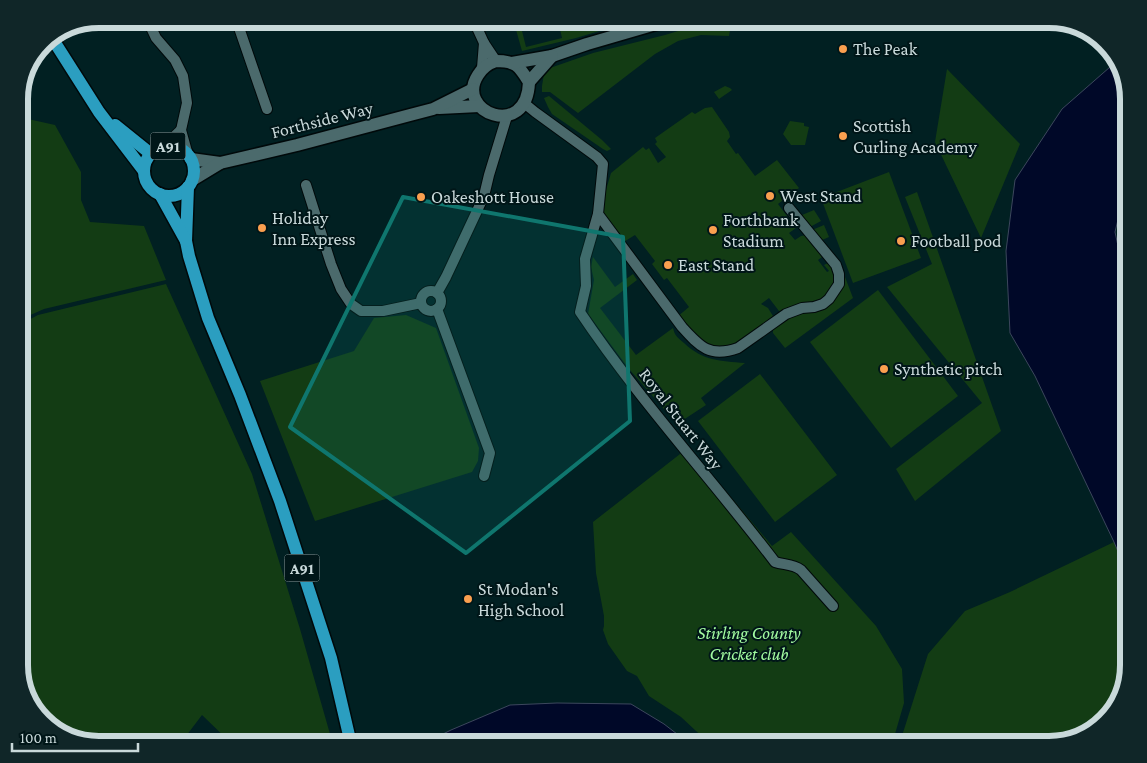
<svg xmlns="http://www.w3.org/2000/svg" width="1147" height="763" font-family="'Crimson Pro',serif">
	<style>
		.green { fill: #133c14 }
		.water { fill: #000828; stroke: #3c475d }
		.lines { fill: none; stroke-linecap: round; stroke-linejoin: round }
		.street-casing { stroke: #00090a; stroke-width: 12 }
		.secondary-casing { stroke: #00090a; stroke-width: 15 }
		.primary-casing { stroke: #00090a; stroke-width: 15 }
		.street { stroke: #4b6a6c; stroke-width: 10 }
		.secondary { stroke: #4b6a6c; stroke-width: 12 }
		.primary { stroke: #2b9ec0; stroke-width: 12 }
		.marked { fill: #0f766e; fill-opacity: 0.2; stroke: #0f766e; stroke-width: 4; stroke-linejoin: round }
		.poi-dot { fill: #fa9f4f; stroke: #001618; stroke-width: 2 }
		.labels { text-anchor: middle; dominant-baseline: central; stroke-width: 4; stroke-linejoin: round; paint-order: stroke }
		.shield { fill: #001618; stroke: #8d9ea0; stroke-width: 1 }
		.shield-label { font-size: 16px; font-weight: bold; fill: #c9d9da }
		.poi-label { font-size: 18px; fill: #c9d9da; stroke: #001618; text-anchor: start }
		.street-label { font-size: 18px; fill: #c9d9da; stroke: #001618 }
		.park-label { font-size: 18px; font-style: italic; fill: #a2fba0; stroke: #001618 }
		.rim { fill: none; stroke: #c9d9da; stroke-width: 6 }
	</style>
	<rect width="100%" height="100%" fill="#012022"/>
	<g class="green">
		<polygon points="513,19 519,19 526,47 562,38 560,29 577,24 587,19 639,19 576,38 522,51"/>
		<polygon points="718,19 732,19 729,36 701,35 678,41 655,54 578,113 550,92 542,92 542,86 544,74 550,68 593,53 665,35"/>
		<polygon points="947,69 1020,144 981,238 935,142"/>
		<polygon points="725,86 730,88 732,90 719,99 714,92"/>
		<polygon points="549,96 602,140 611,149 607,151 603,149 552,114 548,107 544,98"/>
		<path d="M 712,107 L 729,132 L 730,137 L 727,141 L 736,154 L 738,153 L 755,176 L 777,160 L 799,188 L 778,204 L 796,228 L 789,233 L 795,240 L 801,236 L 807,235 L 822,257 L 818,260 L 827,272 L 829,271 L 824,265 L 828,263 C 839,275 833,291 821,300 C 815,305 788,310 779,311 L 769,298 L 761,304 L 768,308 L 773,316 L 746,337 L 731,346 L 720,347 L 709,346 L 698,342 L 677,317 L 689,307 L 667,278 L 664,280 L 652,264 L 655,261 L 635,235 L 622,243 L 603,213 L 603,206 L 606,190 L 611,173 L 643,147 L 646,150 L 649,148 L 658,163 L 666,157 L 655,144 L 657,142 L 655,138 L 692,112 L 695,114 L 705,108 Z"/>
		<polygon points="19,117 55,125 81,172 81,200 90,222 144,226 166,280 44,309 19,320"/>
		<polygon points="790,121 804,123 804,126 809,127 805,145 791,145 783,134"/>
		<polygon points="889,172 921,258 853,283 821,198"/>
		<polygon points="917,192 1001,431 915,501 896,469 982,403 887,287 932,264 905,197"/>
		<polygon points="814,210 821,221 810,227 802,215"/>
		<polygon points="824,225 829,237 820,241 812,230"/>
		<path d="M 593,257 L 615,287 L 633,274 L 637,280 L 600,308 L 636,355 L 673,328 C 675,336 677,337 684,343 C 703,361 720,361 745,363 L 701,398 L 706,405 L 677,424 L 629,369 L 588,314 L 594,280 L 591,267 Z"/>
		<polygon points="839,261 853,298 785,348 773,333 773,329 776,324 837,291"/>
		<polygon points="166,284 252,474 300,629 330,734 313,744 232,744 202,715 180,744 98,744 54,731 29,704 19,670 19,588 28,569 28,553 19,525 19,325 38,315"/>
		<polygon points="878,290 958,396 891,448 810,342"/>
		<polygon points="406,315 436,328 479,448 478,461 472,472 315,521 260,381 354,351 374,318"/>
		<polygon points="760,374 837,475 775,522 698,421"/>
		<polygon points="689,447 772,546 791,532 876,626 902,669 904,703 895,734 889,744 710,744 681,717 649,696 637,676 627,671 608,644 603,630 604,626 604,616 596,573 593,522"/>
		<polygon points="1114,542 1128,575 1128,665 1115,709 1088,734 1049,744 897,744 901,739 928,654 965,611 1010,592"/>
	</g>
	<g class="water">
		<path d="M 1037,19 L 1049,19 L 1066,24 C 1056,32 1043,30 1037,19 Z"/>
		<polygon points="1118,60 1128,98 1128,190 1123,199 1115,232 1125,278 1128,285 1128,575 1114,542 1035,376 1010,333 1006,251 1015,180 1062,109"/>
		<polygon points="557,703 631,704 664,724 690,744 423,744 451,730 510,705"/>
	</g>
	<g class="lines">
		<defs>
			<g id="street">
				<polyline points="147,19 156,38 175,60 183,76 187,103 181,130 188,155"/>
				<polyline points="236,19 267,109"/>
				<polyline points="473,19 484,43"/>
				<polyline points="482,68 484,43 496,61"/>
				<path d="M 524,103 L 535,112 L 597,157 L 603,164 L 598,214 L 682,327 C 700,347 710,358 738,348 L 786,314 L 802,308 L 814,307 L 823,304 L 829,299 L 839,284 L 839,274 L 836,265 L 789,208"/>
				<polyline points="164,146 181,130"/>
				<polyline points="306,185 331,264 341,289 351,304 361,311 383,311 421,303"/>
				<path d="M 598,214 L 585,259 L 586,286 L 580,312 C 639,400 711,478 775,562 C 784,565 793,564 801,570 L 833,606"/>
				<circle cx="431" cy="301" r="10"/>
				<polyline points="437,293 446,277 484,196 489,175 507,116"/>
				<polyline points="437,309 490,453 484,476"/>
			</g>
			<g id="secondary">
				<path d="M 496,61 C 516,61 519,66 529,82 C 527,141 454,112 478,75 C 483,67 488,64 496,61 Z"/>
				<polyline points="512,63 552,56 587,44 673,19"/>
				<polyline points="529,82 552,56"/>
				<polyline points="439,108 479,106"/>
				<polyline points="191,159 220,163"/>
				<polyline points="192,180 220,163 297,145 410,115 433,109 473,89"/>
			</g>
			<g id="primary">
				<polyline points="52,38 99,112 144,171"/>
				<polyline points="115,125 151,154"/>
				<circle cx="169" cy="171" r="25"/>
				<polyline points="188,187 186,241 189,256 208,318 240,395 280,501 331,658 351,744"/>
				<polyline points="160,194 186,241"/>
			</g>
		</defs>
		<use href="#street" class="street-casing"/>
		<use href="#secondary" class="secondary-casing"/>
		<use href="#primary" class="primary-casing"/>
		<use href="#street" class="street"/>
		<use href="#secondary" class="secondary"/>
		<use href="#primary" class="primary"/>
	</g>
	<path class="marked" d="M 403,197 L 623,237 L 630,421 L 466,553 L 290,427 Z"/>
	<g class="poi-dot">
		<circle cx="843" cy="49" r="5"/>
		<circle cx="843" cy="136" r="5"/>
		<circle cx="770" cy="196" r="5"/>
		<circle cx="421" cy="197" r="5"/>
		<circle cx="262" cy="228" r="5"/>
		<circle cx="713" cy="230" r="5"/>
		<circle cx="901" cy="241" r="5"/>
		<circle cx="668" cy="265" r="5"/>
		<circle cx="884" cy="369" r="5"/>
		<circle cx="468" cy="599" r="5"/>
	</g>
	<g class="labels">
		<g class="shield">
			<rect x="150.5" y="132.5" width="35" height="27" rx="4"/>
			<rect x="284.5" y="554.5" width="35" height="27" rx="4"/>
		</g>
		<g class="shield-label">
			<text x="168" y="146">A91</text>
			<text x="302" y="568">A91</text>
		</g>
		<g class="poi-label">
			<text x="853" y="49">The Peak</text>
			<text x="853" y="126">Scottish<tspan x="853" dy="21">Curling Academy</tspan></text>
			<text x="780" y="196">West Stand</text>
			<text x="431" y="197">Oakeshott House</text>
			<text x="272" y="218">Holiday<tspan x="272" dy="21">Inn Express</tspan></text>
			<text x="723" y="220">Forthbank<tspan x="723" dy="21">Stadium</tspan></text>
			<text x="911" y="241">Football pod</text>
			<text x="678" y="265">East Stand</text>
			<text x="894" y="369">Synthetic pitch</text>
			<text x="478" y="589">St Modan's<tspan x="478" dy="21">High School</tspan></text>
		</g>
		<g class="street-label">
			<text transform="translate(322 120) rotate(-14)">Forthside Way</text>
			<text transform="translate(681 419) rotate(52)">Royal Stuart Way</text>
		</g>
		<g class="park-label">
			<text x="749" y="633">Stirling County<tspan x="749" dy="21">Cricket club</tspan></text>
		</g>
	</g>
	<path d="M0 0H1147V763H0ZM99 28H1049A71 71 0 0 1 1120 99V665A71 71 0 0 1 1049 736H99A71 71 0 0 1 28 665V99A71 71 0 0 1 99 28Z" fill="#102628" fill-rule="evenodd"/>
	<path class="rim" d="M99 28H1049A71 71 0 0 1 1120 99V665A71 71 0 0 1 1049 736H99A71 71 0 0 1 28 665V99A71 71 0 0 1 99 28Z"/>
	<path d="M12 743v8h126v-8" fill="none" stroke="#c9d9da" stroke-width="2.5"/>
	<text x="20" y="743" font-size="15" fill="#c9d9da" stroke="#001618" stroke-width="4" paint-order="stroke">100 m</text>
</svg>
